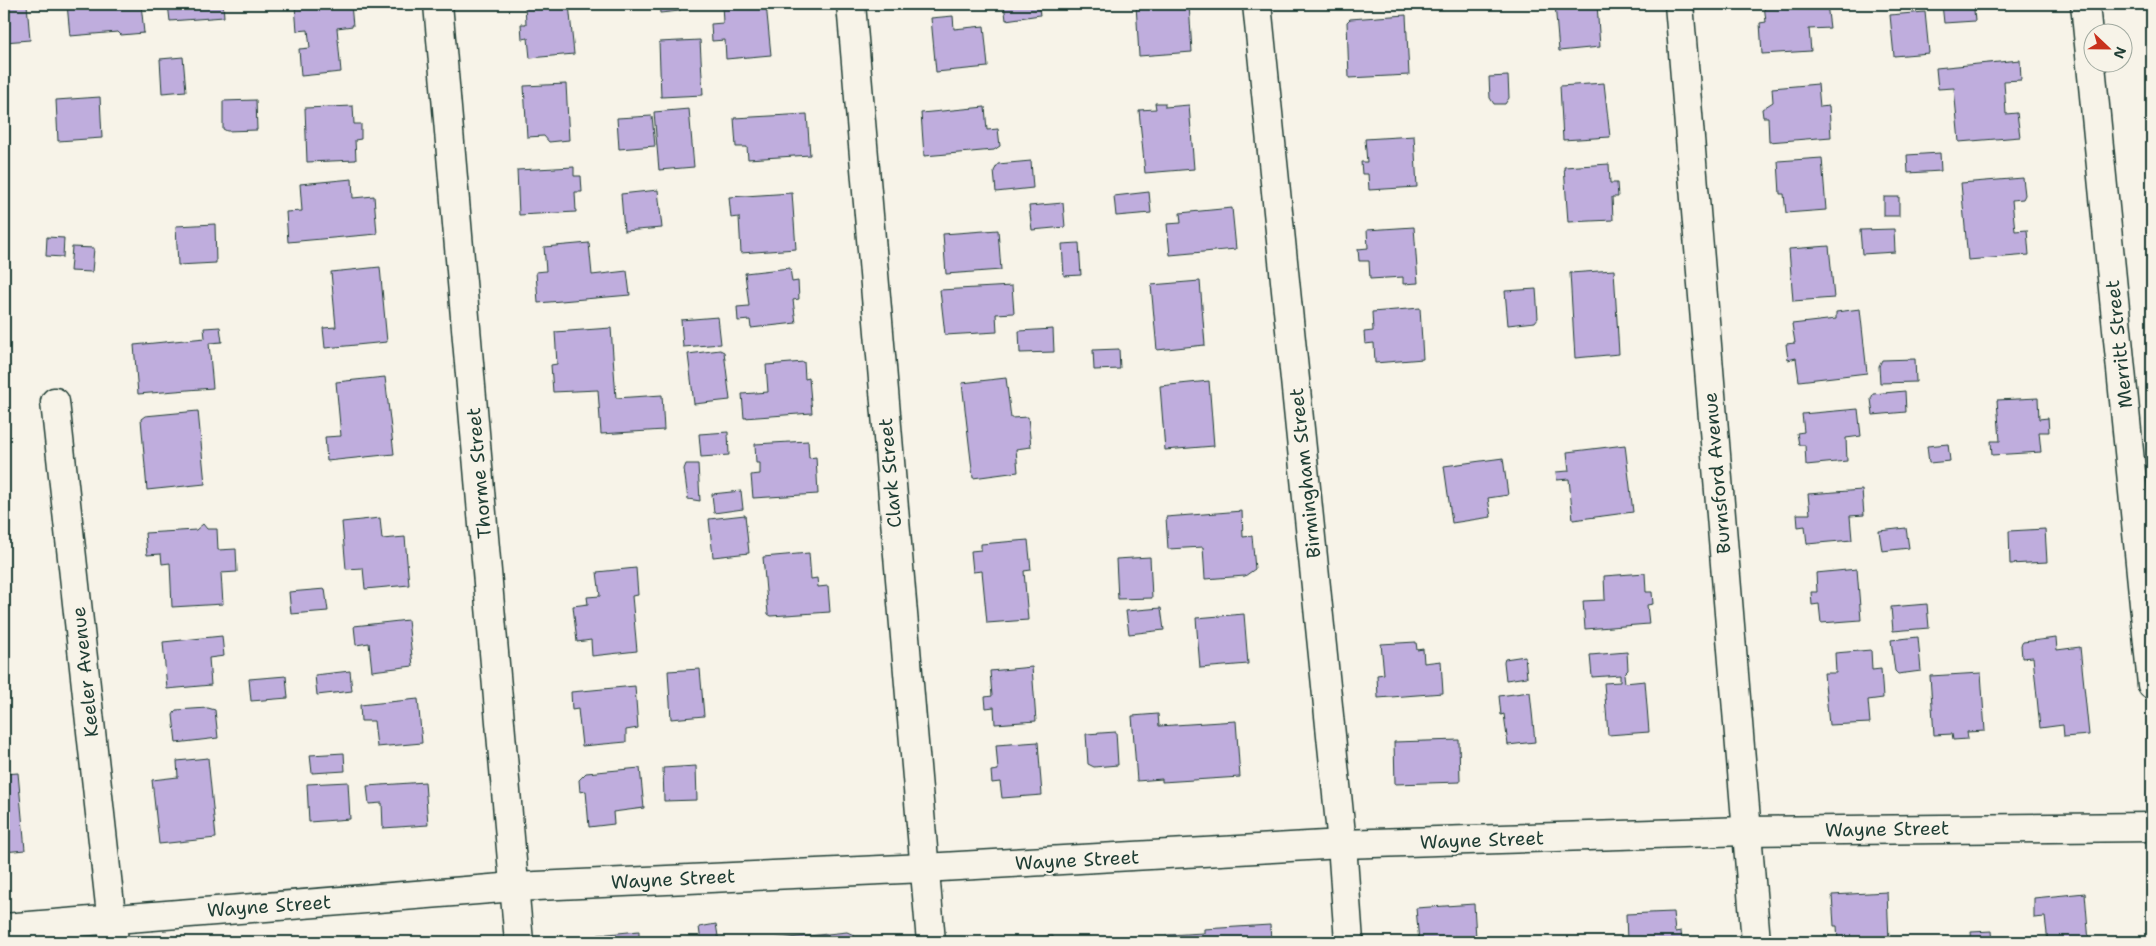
<svg xmlns="http://www.w3.org/2000/svg" width="2156" height="946" font-family="'Shantell Sans',sans-serif">
	<style>
		.building { fill: #bfaddd; stroke: #1f3d34 }
		.lines { fill: none; stroke-linecap: round; stroke-linejoin: round }
		.street-casing { stroke: #1f3d34; stroke-width: 31 }
		.secondary-casing { stroke: #1f3d34; stroke-width: 31 }
		.street { stroke: #f7f3e8; stroke-width: 28 }
		.secondary { stroke: #f7f3e8; stroke-width: 28 }
		.labels { text-anchor: middle; dominant-baseline: central; stroke-width: 4; stroke-linejoin: round; paint-order: stroke }
		.street-label { font-size: 19px; fill: #1f3d34; stroke: #f7f3e8 }
	</style>
	<rect width="100%" height="100%" fill="#f7f3e8"/>
	<filter id="ink" filterUnits="userSpaceOnUse"><feTurbulence type="fractalNoise" baseFrequency=".02" numOctaves="2"/><feDisplacementMap in="SourceGraphic" scale="10" xChannelSelector="R" yChannelSelector="G"/><feConvolveMatrix kernelMatrix="1 2 1 2 8 2 1 2 1" color-interpolation-filters="sRGB"/></filter>
	<g filter="url(#ink)">
		<g class="building">
			<polygon points="4,4 27,4 30,40 4,42"/>
			<polygon points="67,4 141,4 144,33 121,35 118,32 70,36"/>
			<polygon points="168,4 223,4 224,17 170,21"/>
			<polygon points="285,4 351,4 353,26 337,28 341,72 301,76 299,49 310,48 308,30 297,31 295,6 286,7"/>
			<polygon points="525,4 569,4 574,54 530,58 528,38 522,39 521,24 526,24"/>
			<polygon points="659,4 679,4 680,11 660,13"/>
			<polygon points="722,4 766,4 771,55 726,59 725,40 712,41 711,24 723,23"/>
			<polygon points="1004,4 1038,4 1040,15 1006,20"/>
			<polygon points="1136,4 1189,4 1192,52 1139,56"/>
			<polygon points="1555,4 1597,4 1600,47 1559,51"/>
			<polygon points="1764,4 1827,4 1830,28 1809,29 1811,51 1762,54 1760,23 1766,22"/>
			<polygon points="1942,4 2011,4 2011,7 1974,10 1975,21 1944,23"/>
			<polygon points="1925,12 1929,53 1894,56 1890,15"/>
			<polygon points="1406,15 1409,75 1349,78 1347,22 1350,19"/>
			<polygon points="953,16 954,29 984,26 988,67 936,72 931,18"/>
			<polygon points="700,40 703,95 661,97 659,42"/>
			<polygon points="183,57 186,91 162,93 160,59"/>
			<polygon points="2020,60 2021,80 2004,81 2006,114 2017,113 2020,137 1959,142 1954,88 1938,89 1936,68"/>
			<polygon points="1508,76 1509,98 1505,104 1494,104 1490,98 1489,77"/>
			<polygon points="1604,83 1610,137 1563,140 1560,86"/>
			<polygon points="566,84 569,140 549,142 544,136 527,137 524,86"/>
			<polygon points="1818,84 1820,107 1829,106 1831,137 1769,142 1768,117 1763,117 1762,109 1773,102 1772,88"/>
			<polygon points="100,97 102,138 58,141 56,100"/>
			<polygon points="256,100 257,130 227,131 223,129 223,101"/>
			<polygon points="1155,103 1165,103 1165,107 1189,105 1194,169 1145,173 1139,110 1156,109"/>
			<polygon points="353,106 354,124 361,124 361,139 355,140 356,160 307,162 305,108"/>
			<polygon points="985,107 987,130 998,129 1000,146 994,150 924,156 921,113"/>
			<polygon points="689,109 694,167 659,170 654,112"/>
			<polygon points="807,114 810,155 748,159 747,147 736,147 734,118"/>
			<polygon points="652,116 655,146 619,149 617,118"/>
			<polygon points="1414,136 1417,187 1369,190 1368,174 1362,174 1361,162 1367,162 1365,139"/>
			<polygon points="1940,153 1941,171 1908,173 1907,155"/>
			<polygon points="1822,158 1826,210 1786,213 1784,194 1780,194 1778,161"/>
			<polygon points="1031,161 1033,188 996,192 994,171 998,164"/>
			<polygon points="1609,164 1610,183 1617,183 1618,197 1612,197 1613,220 1568,222 1564,167"/>
			<polygon points="574,167 574,176 581,176 582,192 575,192 576,212 519,215 517,170"/>
			<polygon points="2023,178 2025,195 2023,199 2012,200 2015,231 2027,230 2029,255 1968,260 1961,183"/>
			<polygon points="352,179 353,198 374,196 377,234 288,242 286,212 302,211 300,184"/>
			<polygon points="658,190 662,228 624,231 621,194"/>
			<polygon points="1149,192 1151,213 1116,216 1114,196"/>
			<polygon points="792,193 796,249 741,253 739,217 731,218 729,197"/>
			<rect x="1884" y="197" width="15" height="19"/>
			<polygon points="1063,203 1065,227 1032,230 1029,206"/>
			<polygon points="1232,208 1236,249 1170,255 1167,224 1181,223 1180,213"/>
			<polygon points="215,224 216,263 178,265 176,226"/>
			<polygon points="1414,227 1418,283 1403,284 1403,277 1370,279 1369,261 1359,261 1358,249 1368,248 1367,230"/>
			<polygon points="1894,229 1895,252 1862,254 1860,230"/>
			<polygon points="998,230 1001,270 946,274 943,234"/>
			<polygon points="47,237 64,238 63,257 46,256"/>
			<polygon points="589,243 592,275 627,271 630,295 538,303 536,272 546,271 544,247"/>
			<polygon points="1079,243 1081,275 1064,276 1062,244"/>
			<polygon points="1829,246 1834,298 1793,301 1789,249"/>
			<polygon points="72,247 94,248 92,272 70,271"/>
			<polygon points="380,267 387,342 325,348 323,328 336,327 331,272"/>
			<polygon points="790,268 792,282 798,281 799,299 793,300 796,323 751,328 750,320 738,321 737,307 749,306 745,273"/>
			<polygon points="1614,270 1619,354 1575,358 1570,273"/>
			<polygon points="1200,281 1205,345 1157,350 1151,285"/>
			<polygon points="1012,286 1014,313 996,314 997,332 945,335 940,290"/>
			<polygon points="1536,289 1538,318 1535,322 1508,325 1505,291"/>
			<polygon points="1420,308 1423,359 1375,363 1374,343 1365,344 1364,332 1373,331 1372,312"/>
			<polygon points="1860,309 1867,373 1799,381 1796,358 1788,360 1786,344 1795,343 1792,324 1836,319 1836,312"/>
			<polygon points="718,317 721,344 683,347 681,320"/>
			<polygon points="220,327 222,342 209,343 213,388 138,394 134,345 205,338 204,328"/>
			<polygon points="611,328 616,398 662,395 664,430 601,434 598,390 553,392 551,365 557,364 555,332"/>
			<polygon points="1053,329 1054,352 1020,353 1019,331"/>
			<polygon points="1119,349 1120,369 1094,370 1093,350"/>
			<polygon points="720,350 724,352 730,400 694,404 688,354"/>
			<polygon points="1915,359 1916,382 1880,383 1879,366 1882,360"/>
			<polygon points="804,362 805,379 809,378 812,413 744,418 742,394 768,392 766,365"/>
			<polygon points="385,377 394,454 327,461 325,437 341,436 336,382"/>
			<polygon points="1006,378 1011,418 1028,417 1031,447 1016,449 1018,472 973,478 962,383"/>
			<polygon points="1209,381 1214,446 1165,450 1160,386"/>
			<polygon points="1905,391 1906,412 1873,415 1871,399 1873,394"/>
			<polygon points="2038,398 2039,419 2048,418 2049,432 2039,432 2041,452 1992,455 1991,441 2000,441 1997,400"/>
			<polygon points="1858,409 1861,436 1846,438 1847,461 1806,465 1805,445 1799,445 1797,433 1804,432 1802,414"/>
			<polygon points="198,411 205,484 147,490 141,419 145,416"/>
			<polygon points="728,432 729,455 701,457 699,434"/>
			<polygon points="808,441 809,458 816,457 818,494 753,498 751,475 760,474 760,463 756,463 755,444"/>
			<polygon points="1948,444 1950,461 1929,463 1927,446"/>
			<polygon points="1625,445 1633,512 1573,520 1569,479 1557,480 1556,472 1569,471 1567,452"/>
			<polygon points="1503,458 1508,495 1488,498 1491,517 1452,523 1444,466"/>
			<polygon points="686,464 698,464 700,501 688,499 684,469"/>
			<polygon points="1862,490 1864,515 1850,516 1852,540 1807,544 1805,526 1798,527 1797,514 1810,514 1808,494"/>
			<polygon points="741,491 743,509 714,513 712,494"/>
			<polygon points="1242,511 1243,537 1252,536 1255,569 1245,576 1205,579 1203,547 1168,549 1166,517"/>
			<polygon points="745,515 749,553 713,557 709,519"/>
			<polygon points="380,518 382,539 405,537 409,585 365,589 363,568 346,569 342,522"/>
			<polygon points="203,524 207,529 217,529 218,550 236,549 237,572 221,573 223,604 172,607 170,563 162,564 161,554 147,555 145,533 196,530"/>
			<polygon points="1906,528 1909,548 1882,551 1879,531"/>
			<polygon points="2045,529 2047,562 2010,564 2009,531"/>
			<polygon points="1028,540 1031,570 1024,571 1028,620 987,623 982,571 973,572 971,551 981,550 981,544"/>
			<polygon points="809,553 811,579 817,578 818,587 828,586 830,612 771,616 768,614 763,557"/>
			<polygon points="1150,557 1152,598 1118,599 1116,559"/>
			<polygon points="636,568 638,595 632,596 637,651 592,656 591,640 577,642 573,606 588,604 587,597 600,596 597,572"/>
			<polygon points="1857,569 1861,620 1821,623 1819,604 1812,605 1811,592 1817,592 1816,573"/>
			<polygon points="1645,573 1646,592 1652,592 1653,604 1647,605 1649,624 1585,629 1583,601 1605,600 1604,576"/>
			<polygon points="325,589 328,611 291,614 289,592"/>
			<polygon points="1927,604 1929,628 1893,631 1891,607"/>
			<polygon points="1161,608 1164,630 1129,634 1126,611"/>
			<polygon points="1244,614 1248,664 1200,668 1196,618"/>
			<polygon points="408,620 413,666 372,671 369,643 356,645 354,626"/>
			<polygon points="222,636 224,656 209,658 211,685 167,689 163,642"/>
			<polygon points="1918,637 1921,671 1898,674 1895,671 1891,640"/>
			<polygon points="2056,638 2057,650 2080,647 2089,735 2064,737 2063,725 2040,728 2033,657 2022,658 2021,645 2023,642"/>
			<polygon points="4,640 8,697 4,698"/>
			<polygon points="1416,642 1417,650 1423,649 1424,663 1441,661 1443,693 1378,698 1377,675 1384,674 1381,644"/>
			<polygon points="1871,650 1872,670 1881,669 1883,698 1868,700 1870,723 1829,725 1824,673 1836,673 1835,653"/>
			<polygon points="1627,652 1628,670 1624,674 1625,683 1645,681 1649,732 1608,735 1604,683 1620,682 1620,675 1592,677 1590,655"/>
			<polygon points="1525,656 1527,677 1506,680 1504,662 1505,659"/>
			<polygon points="1032,667 1036,721 995,724 994,707 986,708 985,697 992,696 990,671"/>
			<polygon points="700,669 704,716 671,719 668,671"/>
			<polygon points="350,671 352,691 317,695 315,675"/>
			<polygon points="1981,673 1985,731 1967,732 1968,739 1953,740 1952,734 1934,735 1930,676"/>
			<polygon points="286,676 288,698 251,701 249,679"/>
			<polygon points="635,686 638,728 626,730 626,742 582,746 578,709 572,710 571,692"/>
			<polygon points="1530,692 1535,742 1508,745 1504,714 1501,715 1499,696"/>
			<polygon points="418,699 422,743 377,747 374,721 361,721 360,705"/>
			<polygon points="208,708 215,710 218,738 176,743 173,715 176,710"/>
			<polygon points="1158,714 1159,726 1236,721 1240,777 1162,782 1162,779 1137,781 1132,716"/>
			<polygon points="1116,732 1118,765 1094,767 1088,764 1086,734"/>
			<polygon points="1459,740 1460,782 1395,784 1394,742"/>
			<polygon points="1038,742 1042,795 1002,798 1000,782 992,783 991,771 998,770 996,745"/>
			<polygon points="344,753 345,771 312,773 310,755"/>
			<polygon points="208,758 216,838 159,844 152,780 178,777 177,761"/>
			<polygon points="696,766 697,800 664,801 663,768"/>
			<polygon points="640,768 644,808 613,812 614,824 589,827 586,791 580,792 579,780 586,773"/>
			<polygon points="18,773 25,850 4,852 4,774"/>
			<polygon points="348,782 350,819 309,822 307,784"/>
			<polygon points="425,782 428,825 383,828 382,803 369,804 367,786"/>
			<polygon points="1887,892 1889,941 1838,942 1837,926 1834,926 1832,895"/>
			<polygon points="2085,893 2089,942 2048,942 2045,917 2034,918 2034,898"/>
			<polygon points="1474,904 1476,938 1483,937 1483,942 1419,942 1416,908"/>
			<polygon points="1673,912 1675,932 1681,931 1682,942 1627,942 1626,914"/>
			<polygon points="716,924 719,942 701,942 699,927"/>
			<polygon points="1270,925 1271,942 1168,942 1167,935 1204,933 1204,929"/>
			<polygon points="639,931 639,940 671,937 672,942 599,942 598,935"/>
			<polygon points="1992,931 1993,942 1972,942 1971,932"/>
			<polygon points="847,932 854,935 854,942 751,942"/>
			<polygon points="1053,936 1053,942 1033,942 1033,937"/>
		</g>
		<g class="lines">
			<defs>
				<g id="street">
					<polyline points="438,4 519,942"/>
					<polyline points="851,4 931,942"/>
					<polyline points="1257,4 1342,844 1349,942"/>
					<polyline points="1679,4 1756,942"/>
					<polyline points="2085,4 2152,685"/>
					<polyline points="55,402 114,942"/>
				</g>
				<polyline id="secondary" points="4,928 515,887 924,868 1342,844 1746,831 2152,827"/>
			</defs>
			<use href="#street" class="street-casing"/>
			<use href="#secondary" class="secondary-casing"/>
			<use href="#street" class="street"/>
			<use href="#secondary" class="secondary"/>
		</g>
	</g>
	<g class="labels">
		<g class="street-label">
			<text transform="translate(2119 344) rotate(-96)">Merritt Street</text>
			<text transform="translate(479 473) rotate(-95)">Thorme Street</text>
			<text transform="translate(890 473) rotate(-95)">Clark Street</text>
			<text transform="translate(1305 473) rotate(-96)">Birmingham Street</text>
			<text transform="translate(1717 473) rotate(-95)">Burnsford Avenue</text>
			<text transform="translate(85 672) rotate(-96)">Keeler Avenue</text>
			<text transform="translate(1887 829) rotate(-1)">Wayne Street</text>
			<text transform="translate(1482 840) rotate(-2)">Wayne Street</text>
			<text transform="translate(1077 860) rotate(-3)">Wayne Street</text>
			<text transform="translate(673 879) rotate(-3)">Wayne Street</text>
			<text transform="translate(269 906) rotate(-4)">Wayne Street</text>
		</g>
	</g>
	<rect width="2156" height="946" fill="none" stroke="#f7f3e8" stroke-width="20"/>
	<rect x="10" y="10" width="2136" height="926" fill="none" stroke="#1f3d34" stroke-width="2" filter="url(#ink)"/>
	<g transform="translate(2108 48) rotate(112)"><circle r="24" fill="#f7f3e8" stroke="#a1aaa0"/>
	<path d="M0-4L9 19L0 12L-9 19Z" fill="#c8321e"/>
	<text y="-8" font-size="14" font-weight="bold" text-anchor="middle" fill="#1f3d34">N</text>
	</g>
</svg>
